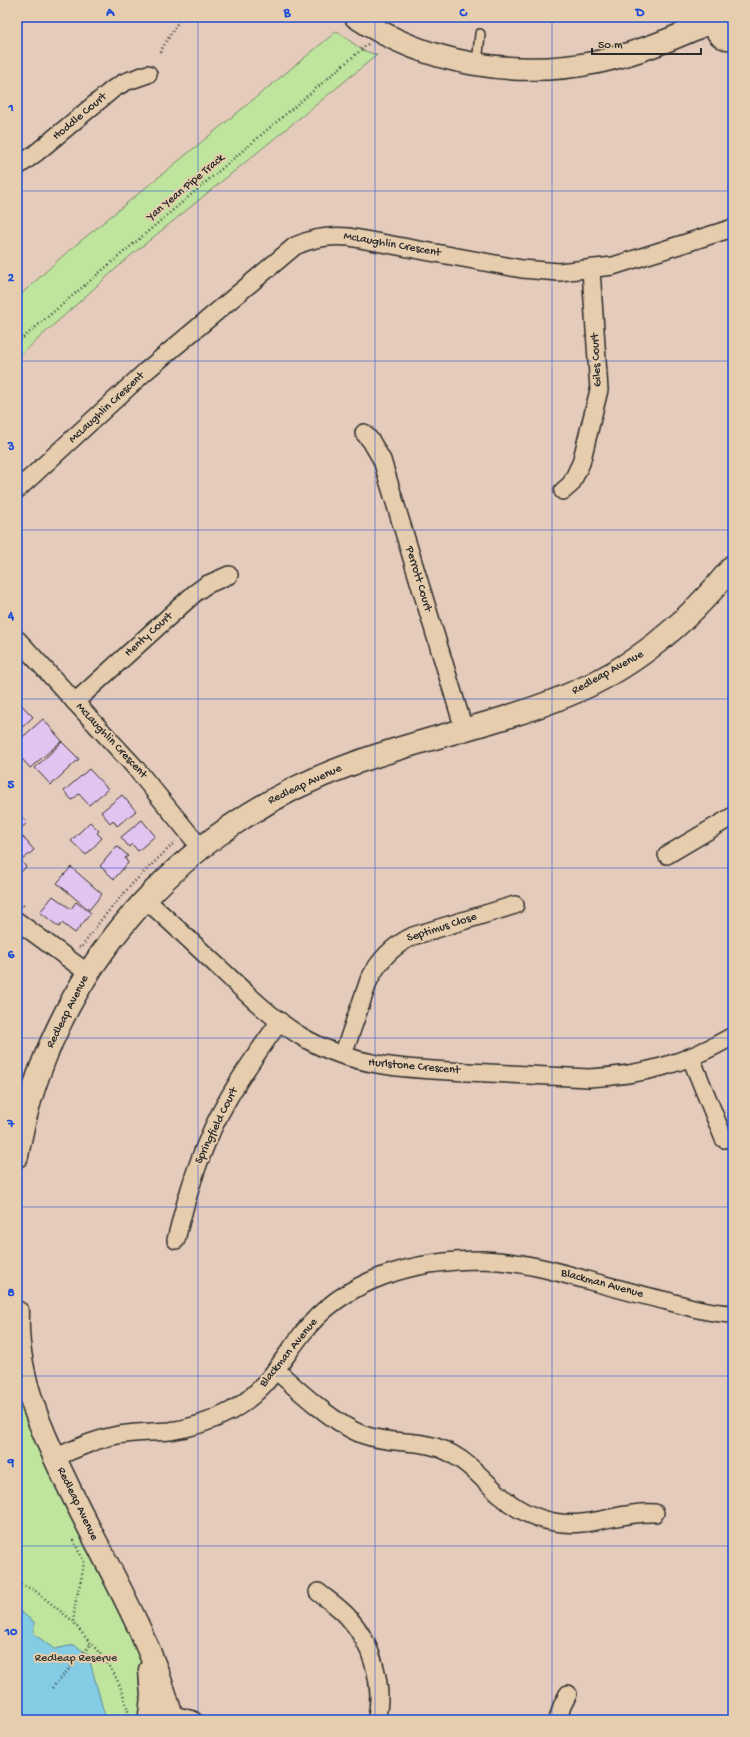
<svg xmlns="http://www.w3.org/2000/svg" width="750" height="1737" font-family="'Gochi Hand',sans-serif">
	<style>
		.green { fill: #bee49e; stroke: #748864 }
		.water { fill: #83cce4; stroke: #608c9a }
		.building { fill: #e2c4f1; stroke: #2b2b2b }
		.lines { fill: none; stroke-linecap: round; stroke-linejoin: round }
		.service-casing { stroke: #2b2b2b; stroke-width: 12 }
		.minor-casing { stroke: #2b2b2b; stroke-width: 20 }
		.tertiary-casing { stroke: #2b2b2b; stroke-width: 25 }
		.path { stroke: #2b2b2b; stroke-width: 2.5; stroke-dasharray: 1 3; stroke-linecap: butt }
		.service { stroke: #e6cdae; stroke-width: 9 }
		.minor { stroke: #e6cdae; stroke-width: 17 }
		.tertiary { stroke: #e6cdae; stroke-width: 22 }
		.grid { fill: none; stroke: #1d4ed8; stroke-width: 1; stroke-opacity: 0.55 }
		.labels { text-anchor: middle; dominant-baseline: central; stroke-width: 4; stroke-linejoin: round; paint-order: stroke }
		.street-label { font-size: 12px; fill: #2b2b2b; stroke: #e6cdae }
		.park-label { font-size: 12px; fill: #3a3e36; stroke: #e6cdae }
		.neatline { fill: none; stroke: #1d4ed8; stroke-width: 1.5 }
		.grid-label { font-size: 13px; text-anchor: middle; font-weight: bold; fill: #1d4ed8 }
	</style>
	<rect width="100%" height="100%" fill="#e5cbbb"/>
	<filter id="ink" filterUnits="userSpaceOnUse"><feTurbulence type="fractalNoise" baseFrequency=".025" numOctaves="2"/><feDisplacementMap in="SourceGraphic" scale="8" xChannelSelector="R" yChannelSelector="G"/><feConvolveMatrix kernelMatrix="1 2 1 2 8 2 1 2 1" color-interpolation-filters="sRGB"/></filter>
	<g filter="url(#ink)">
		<g class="green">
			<polygon points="337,31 362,50 377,55 129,257 17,358 17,298 66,253"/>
			<polygon points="17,1386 73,1519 135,1645 142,1666 142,1720 17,1720"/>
		</g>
		<polygon class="water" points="17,1609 34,1622 34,1634 54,1649 74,1645 88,1654 106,1720 17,1720"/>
		<g class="building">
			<polygon points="17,700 33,717 17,732"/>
			<polygon points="43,719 62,741 30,768 17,753 17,742"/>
			<polygon points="62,742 79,759 51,785 35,768"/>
			<polygon points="89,769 108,789 89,805 79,794 72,800 64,791"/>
			<polygon points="122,795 136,811 117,826 113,820 110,823 101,812"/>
			<polygon points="17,812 27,823 17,832"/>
			<polygon points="142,820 155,836 138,851 132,844 129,847 121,837"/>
			<polygon points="90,822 99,831 97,833 102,838 86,855 71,841"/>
			<polygon points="23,837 34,850 21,861 26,867 17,876 17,842"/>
			<polygon points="117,846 128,856 125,858 128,863 114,879 100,866"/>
			<polygon points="71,867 102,894 89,910 57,883"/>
			<polygon points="53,896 71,909 76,902 91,913 75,933 62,923 59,927 40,912"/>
		</g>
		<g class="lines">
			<defs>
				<polyline id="service" points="477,64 480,34"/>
				<g id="minor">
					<polyline points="17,167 36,153 113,89 125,82 148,74"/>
					<polyline points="364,433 371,441 382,460 464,729"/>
					<path d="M 17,490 L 146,371 L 295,246 C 312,238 330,235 349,237 L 522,269 L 559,272 L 613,266 L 733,228"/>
					<polyline points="563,491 571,484 581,463 599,390 591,270"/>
					<polyline points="17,639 133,765 200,847"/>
					<polyline points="75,702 195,593 206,585 229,575"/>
					<polyline points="667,855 733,816"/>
					<path d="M 145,899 C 172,923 198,948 225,973 C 249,996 275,1021 304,1038 C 356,1068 410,1069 468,1072 C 508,1074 548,1076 589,1078 C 645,1075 684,1064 733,1036"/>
					<polyline points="17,921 88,973"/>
					<path d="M 343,1055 L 369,980 C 379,960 392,946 413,936 L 515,905"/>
					<polyline points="691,1058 724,1139"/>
					<path d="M 176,1240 C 184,1207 193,1175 206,1144 C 224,1099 252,1060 280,1021"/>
					<path d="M 277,1371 C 299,1391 337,1426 364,1435 C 395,1446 422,1437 452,1454 C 472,1465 484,1481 500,1495 C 515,1509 534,1518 554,1522 C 589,1529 619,1511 655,1513"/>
					<path d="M 54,1458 C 75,1449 96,1439 118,1435 C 135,1432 153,1432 170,1431 C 192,1428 212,1421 231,1411 C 266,1391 278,1365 302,1334 C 345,1278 415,1260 483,1260 C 520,1261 555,1271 590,1281 C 616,1288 641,1295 667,1301 C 689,1307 710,1313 733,1314"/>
					<path d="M 318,1592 C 328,1600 339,1607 348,1617 C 372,1643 385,1686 376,1720"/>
					<polyline points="173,1715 193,1720"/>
					<polyline points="558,1720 562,1706 568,1694"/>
				</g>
				<g id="tertiary">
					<path d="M 356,17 C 425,64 516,79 598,62 C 639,53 677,37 715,20"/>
					<path d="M 716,17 C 712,29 720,40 733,38"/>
					<path d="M 17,1156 C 49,974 179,826 352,764 C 423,738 499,724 568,695 C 635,668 688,622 733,566"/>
					<path d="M 18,1313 C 15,1377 45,1439 72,1494 C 107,1566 150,1637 171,1714"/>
					<polyline points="150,1670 152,1696 150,1715"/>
				</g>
			</defs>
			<use href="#service" class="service-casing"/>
			<use href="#minor" class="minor-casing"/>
			<use href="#tertiary" class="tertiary-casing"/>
			<g class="path">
				<polyline points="160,52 181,17"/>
				<polyline points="17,343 368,44"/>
				<polyline points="17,900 25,907"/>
				<polyline points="79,947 81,948 101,920 131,885 175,842"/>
				<polyline points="73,1540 84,1562 81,1580 76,1600 73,1622 91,1644"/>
				<polyline points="17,1566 19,1559"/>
				<polyline points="17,1583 34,1590 73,1621"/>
				<path d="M 52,1688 L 91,1644 C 113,1665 124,1690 130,1720"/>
			</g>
			<use href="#service" class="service"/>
			<use href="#minor" class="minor"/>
			<use href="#tertiary" class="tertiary"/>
		</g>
	</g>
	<path class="grid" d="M 198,17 L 198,1720M 375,17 L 375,1720M 552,17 L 552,1720M 17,191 L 733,191M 17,361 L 733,361M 17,530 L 733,530M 17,699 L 733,699M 17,868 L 733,868M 17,1038 L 733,1038M 17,1207 L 733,1207M 17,1376 L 733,1376M 17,1546 L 733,1546"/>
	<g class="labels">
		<g class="street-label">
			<text transform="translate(80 117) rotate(-40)">Hoddle Court</text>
			<text transform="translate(186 188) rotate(-40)">Yan Yean Pipe Track</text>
			<text transform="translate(392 245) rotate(10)">McLaughlin Crescent</text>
			<text transform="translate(597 360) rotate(-93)">Giles Court</text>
			<text transform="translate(107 408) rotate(-43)">McLaughlin Crescent</text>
			<text transform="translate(418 579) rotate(73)">Perrott Court</text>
			<text transform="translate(149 635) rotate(-42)">Henty Court</text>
			<text transform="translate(608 673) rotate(-29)">Redleap Avenue</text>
			<text transform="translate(111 741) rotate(47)">McLaughlin Crescent</text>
			<text transform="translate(305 785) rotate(-25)">Redleap Avenue</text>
			<text transform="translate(442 928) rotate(-18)">Septimus Close</text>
			<text transform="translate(68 1012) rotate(-63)">Redleap Avenue</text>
			<text transform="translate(414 1067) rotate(5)">Hurlstone Crescent</text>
			<text transform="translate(217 1126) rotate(-64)">Springfield Court</text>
			<text transform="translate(602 1284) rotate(15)">Blackman Avenue</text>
			<text transform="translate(289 1353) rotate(-51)">Blackman Avenue</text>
			<text transform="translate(77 1504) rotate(64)">Redleap Avenue</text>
		</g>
		<g class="park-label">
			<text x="76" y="1659">Redleap Reserve</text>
		</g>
	</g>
	<rect width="750" height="1737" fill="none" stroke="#e6cdae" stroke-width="44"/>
	<path d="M592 48v6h109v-6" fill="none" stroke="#2b2b2b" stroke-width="2"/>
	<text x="598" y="48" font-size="12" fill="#2b2b2b" stroke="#e6cdae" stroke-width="3" paint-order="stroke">50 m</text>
	<rect x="22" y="22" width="706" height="1693" class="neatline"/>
	<g class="grid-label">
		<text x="110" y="16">A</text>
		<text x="287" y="16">B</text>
		<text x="463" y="16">C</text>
		<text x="640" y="16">D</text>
		<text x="11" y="111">1</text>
		<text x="11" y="281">2</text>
		<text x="11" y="450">3</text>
		<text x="11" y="619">4</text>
		<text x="11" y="788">5</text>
		<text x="11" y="958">6</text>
		<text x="11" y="1127">7</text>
		<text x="11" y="1296">8</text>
		<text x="11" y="1466">9</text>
		<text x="11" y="1635">10</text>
	</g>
</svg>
